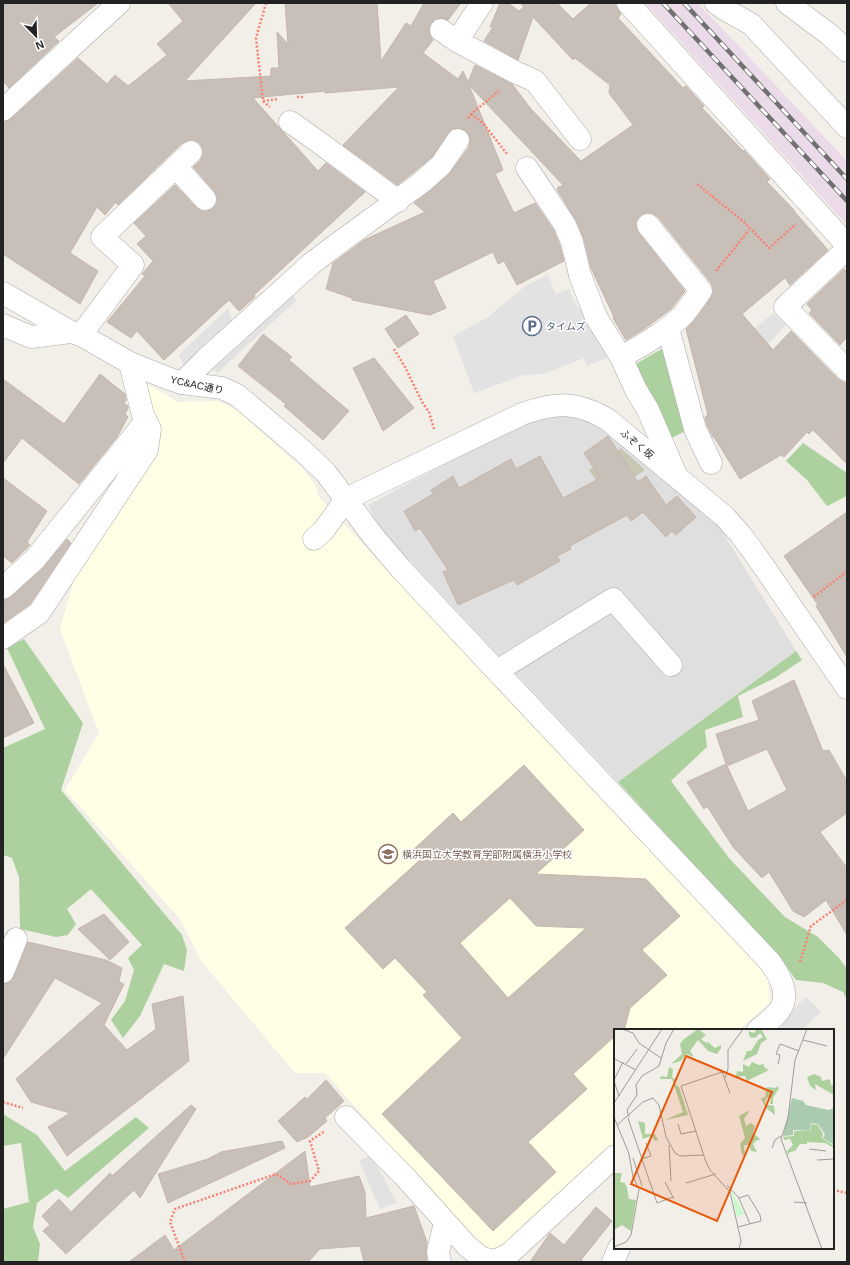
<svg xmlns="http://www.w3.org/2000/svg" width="850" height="1265" font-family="Helvetica,'Noto Sans JP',sans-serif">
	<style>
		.residential { fill: #e0dfdf }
		.industrial { fill: #ebdbe8 }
		.education { fill: #ffffe5 }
		.construction { fill: #c7c7b4 }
		.forest { fill: #add19e }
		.parking { fill: #e2e2e2 }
		.building { fill: #c7bfb8; stroke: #c4b6ab; fill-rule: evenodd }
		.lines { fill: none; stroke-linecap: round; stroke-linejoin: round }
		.minor-casing { stroke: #a9a9a9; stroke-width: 23 }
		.path { stroke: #fa8072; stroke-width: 2.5; stroke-dasharray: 2 2; stroke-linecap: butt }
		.minor { stroke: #fff; stroke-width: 22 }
		.rail-casing { stroke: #707070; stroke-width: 4.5 }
		.rail { stroke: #fff; stroke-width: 3; stroke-dasharray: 9; stroke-linecap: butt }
		.labels { text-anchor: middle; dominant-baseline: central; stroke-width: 3; stroke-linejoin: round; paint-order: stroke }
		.service-label { font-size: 10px; fill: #4e5e75; stroke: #fff; text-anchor: start }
		.street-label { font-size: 10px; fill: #222; stroke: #fff }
		.education-label { font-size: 10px; fill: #785e54; stroke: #fff; text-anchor: start }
		.inset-road { fill: none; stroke: #9f9d99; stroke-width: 1 }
		.view { fill: #e8590c; fill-opacity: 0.15; stroke: #e8590c; stroke-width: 2 }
		.inset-edge { fill: none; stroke: #222; stroke-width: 2 }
	</style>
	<rect width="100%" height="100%" fill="#f2efe9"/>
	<polygon class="residential" points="544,415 569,416 582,418 604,431 717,523 796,651 618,782 380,529 368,505 469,451"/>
	<polygon class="industrial" points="645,3 698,3 847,161 847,225"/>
	<polygon class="education" points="139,379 178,402 218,401 241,412 257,428 302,468 315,484 318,496 768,977 769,1003 739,1030 615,1030 615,1146 504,1248 483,1249 325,1073 295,1073 202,962 180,919 65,790 99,733 60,629 80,558 156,450"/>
	<polygon class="construction" points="621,448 645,470 606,496 589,470"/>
	<g class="forest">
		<polygon points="663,348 686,431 671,438 654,398 634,365"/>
		<polygon points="803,443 847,473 847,496 827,506 807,480 786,461"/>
		<polygon points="24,639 83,723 61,790 182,935 187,950 184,971 164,964 140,1016 123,1038 111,1020 125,1001 134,970 128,958 142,945 91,889 67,909 76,924 68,935 56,937 20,929 19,877 12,858 3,855 3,748 45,729 7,648"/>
		<polygon points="796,651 802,660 775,678 738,696 743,717 705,730 707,747 671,781 729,858 785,917 818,937 839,958 847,969 847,1000 843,992 823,983 796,980 776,952 759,936 618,782"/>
		<polygon points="3,1114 37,1135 65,1171 136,1117 149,1128 68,1198 56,1189 37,1203 33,1227 40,1244 38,1262 3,1262 3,1209 29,1202 21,1143 3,1146"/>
	</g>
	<g class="parking">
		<polygon points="548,275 556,294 569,289 578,308 585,305 607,358 587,366 584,358 544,374 524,375 474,393 453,336 488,317 525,286"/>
		<polygon points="290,292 297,300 217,373 210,366"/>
		<polygon points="228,308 234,325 185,370 179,355"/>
		<polygon points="773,313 786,325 742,371 739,338 759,325"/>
		<polygon points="806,997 821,1012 802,1030 785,1030 779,1023"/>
		<polygon points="371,1155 397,1203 380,1209 359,1161"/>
	</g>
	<g class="building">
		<polygon points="3,3 98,3 54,37 59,41 9,88 3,81"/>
		<polygon points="168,3 256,3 185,81 271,76 271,68 279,68 277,32 288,44 285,3 377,3 381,61 406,23 411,26 424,3 461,3 448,20 442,18 435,19 431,23 429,29 430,35 433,40 423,53 458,79 463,71 468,82 475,65 512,84 531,109 581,161 633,125 609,93 610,85 575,58 573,60 533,17 518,60 484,41 493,27 490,27 500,3 508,3 519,11 524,7 520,3 557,3 573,19 591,3 616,3 616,6 621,14 618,18 683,88 686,86 704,106 702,108 743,151 744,150 770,179 767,182 794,210 794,211 828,250 790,285 785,278 742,314 773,350 791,331 838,379 847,384 847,464 813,430 809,434 807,432 784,457 781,455 740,479 714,437 713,437 707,425 705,417 708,415 686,329 694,321 711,298 713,293 713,288 711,283 658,217 652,213 646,213 641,215 636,221 636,227 638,232 685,291 671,309 644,329 626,340 613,318 614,317 591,268 584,239 576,220 558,191 557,188 563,185 469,85 503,170 495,174 514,213 535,203 554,231 560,246 564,261 517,285 504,261 498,264 493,252 433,281 446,308 430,315 352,300 352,298 326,289 333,263 364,240 425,212 414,203 430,191 449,174 469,147 470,141 469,135 465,130 459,128 452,129 448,133 432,157 414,172 397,185 343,145 399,87 325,93 325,91 253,98 318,171 326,163 365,192 254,295 255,297 239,311 229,300 164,360 137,331 131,338 107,322 145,276 142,274 153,261 137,244 146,236 134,223 175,185 196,207 201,211 208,211 213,208 217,203 217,197 214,191 193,167 200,161 203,155 203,149 200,143 194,140 188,140 182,143 118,205 116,202 105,215 97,207 70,253 98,271 80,304 3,254 3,122 6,122 11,119 78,58 107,84 115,75 128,86 167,55 157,44 183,21"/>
		<polygon points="844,269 847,272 847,337 840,345 809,313 812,310 807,304"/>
		<polygon points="406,315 419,334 398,348 385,329"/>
		<polygon points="263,334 292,357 289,360 349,411 323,440 284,406 286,404 238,366"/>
		<polygon points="374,358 414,408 383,431 353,368"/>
		<polygon points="100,374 125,394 126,400 124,403 128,406 128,408 125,414 128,417 117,437 79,484 22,438 3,463 3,379 64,424"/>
		<polygon points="608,436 638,482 646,476 666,505 677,496 696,517 676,535 672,531 666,537 643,512 631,521 627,515 570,546 571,549 557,556 560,561 517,585 514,580 458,605 443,572 448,570 420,528 415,531 404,511 433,494 431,490 453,476 459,488 511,459 516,469 540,456 563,498 600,478 584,453"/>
		<polygon points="3,478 47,511 27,542 30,545 12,563 3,556"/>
		<polygon points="847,512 847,657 816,606 818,605 784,556"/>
		<polygon points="67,539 71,543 30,604 3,623 3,600 6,600 11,597 43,568"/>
		<polygon points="3,664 34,723 3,738"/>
		<path d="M 794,680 L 823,751 L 829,750 L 847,781 L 847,813 L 820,832 L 847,868 L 847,935 L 826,900 L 804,917 L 793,911 L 769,872 L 762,878 L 733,847 L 707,806 L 704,809 L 687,782 L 726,764 L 716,734 L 759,720 L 752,701 ZM 767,749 L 787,790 L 748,811 L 727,766 Z"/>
		<path d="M 524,765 L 584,830 L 536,874 L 646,879 L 680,916 L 642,950 L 667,975 L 630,1008 L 625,1027 L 622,1030 L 615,1030 L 615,1036 L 573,1074 L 587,1089 L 528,1142 L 556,1172 L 493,1231 L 382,1114 L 462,1038 L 423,995 L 427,992 L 395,958 L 383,969 L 345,928 L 421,859 L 413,850 L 453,813 L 461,822 ZM 510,898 L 536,926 L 586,928 L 508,998 L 460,943 Z"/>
		<polygon points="104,914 129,942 110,960 78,929"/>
		<polygon points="28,942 106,960 122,968 119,981 123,984 124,984 104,1025 127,1050 156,1029 152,1004 183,996 189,1061 67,1156 48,1127 70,1113 31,1102 16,1079 102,1003 55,978 3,1059 3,984 10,982 14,977"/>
		<polygon points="326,1080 344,1101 325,1118 327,1121 308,1137 297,1142 278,1121 305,1097 307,1099"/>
		<polygon points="191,1105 196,1109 140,1198 134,1190 66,1254 43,1231 50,1225 42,1216 59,1199 71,1212 110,1173 112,1176"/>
		<polygon points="282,1141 285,1148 168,1203 158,1174 208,1159 221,1152"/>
		<polygon points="305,1151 310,1187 359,1176 365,1192 366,1218 414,1206 427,1242 426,1254 427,1262 364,1262 360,1246 320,1249 308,1262 129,1262 165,1235 174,1250"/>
		<polygon points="596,1207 612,1221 581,1260 584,1262 530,1262 550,1233 564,1245"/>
	</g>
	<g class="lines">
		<defs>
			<g id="minor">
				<polyline points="628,3 847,245"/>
				<polyline points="716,3 724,9 751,24 847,127"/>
				<polyline points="787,3 830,35 847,51"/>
				<polyline points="441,30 457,41 515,72 535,81 580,139"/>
				<polyline points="457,41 482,3"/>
				<polyline points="3,110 119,3"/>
				<path d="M 290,122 C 327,147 362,175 398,201"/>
				<polyline points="176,167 205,199"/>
				<polyline points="527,168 565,225 572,242 580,275 596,317 621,357 636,390 648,410 658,433 676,475"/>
				<polyline points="847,249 785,307 847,370"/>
				<path d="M 3,293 L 71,332 L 81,335 L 130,363 L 167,378 L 182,383 L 222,388 L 237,395 L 303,451 L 326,473 L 373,536 L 401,569 L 770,962 C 780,976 791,995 779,1011 C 774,1018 765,1024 758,1030"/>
				<polyline points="3,325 31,337 71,332"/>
				<polyline points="668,328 695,429 711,463"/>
				<polyline points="81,335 133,265 102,237 191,152"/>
				<path d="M 621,357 C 643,345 664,333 682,316 C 689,308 695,299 701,291 L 648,225"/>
				<polyline points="182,383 205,360 311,264 332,248 422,182 441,165 458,140"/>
				<path d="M 314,539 L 324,530 L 346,499 L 522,414 C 556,402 576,401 607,419 L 724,516 L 741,535 L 762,564 L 847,688"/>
				<polyline points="3,588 35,559 146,421"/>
				<polyline points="3,638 39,613 147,450 150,429 143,415 130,363"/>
				<polyline points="497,671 613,599 671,665"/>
				<polyline points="3,972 16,939"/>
				<polyline points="346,1117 405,1177 467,1246 482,1258 495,1261 509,1254 615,1156"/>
				<polyline points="440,1262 438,1252 445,1222"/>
				<polyline points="613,1262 619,1248"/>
			</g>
		</defs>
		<use href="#minor" class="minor-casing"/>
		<g class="path">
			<polyline points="266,3 256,38 263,101 270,107"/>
			<polyline points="297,97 303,97"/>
			<polyline points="263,101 278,99"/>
			<polyline points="471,114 483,123 507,154"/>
			<polyline points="468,118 471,114 499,91"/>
			<polyline points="697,184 744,222 769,248 796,224"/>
			<polyline points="716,271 749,230"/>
			<polyline points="394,349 405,367 422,402 429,412 434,429"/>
			<polyline points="814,597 847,571"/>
			<polyline points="800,962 811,926 847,900"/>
			<polyline points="3,1102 23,1108"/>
			<polyline points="833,1190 847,1193"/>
			<polyline points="185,1262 170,1222 175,1209 276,1174 291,1184 310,1181 319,1171 310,1141 325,1131"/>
		</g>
		<use href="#minor" class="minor"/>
		<defs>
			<g id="rail">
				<polyline points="663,3 847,201"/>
				<polyline points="684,3 847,179"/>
			</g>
		</defs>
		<use href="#rail" class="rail-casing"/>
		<use href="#rail" class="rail"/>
	</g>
	<defs>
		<symbol id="parking-ring" viewBox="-11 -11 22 22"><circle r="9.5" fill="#fff" stroke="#5c6f8a" stroke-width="1.5"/><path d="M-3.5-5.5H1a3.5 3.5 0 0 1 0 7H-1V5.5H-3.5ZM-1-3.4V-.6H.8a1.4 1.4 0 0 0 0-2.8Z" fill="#5c6f8a"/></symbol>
		<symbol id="school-ring" viewBox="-11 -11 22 22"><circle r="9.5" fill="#fff" stroke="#8d6e63" stroke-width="1.5"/><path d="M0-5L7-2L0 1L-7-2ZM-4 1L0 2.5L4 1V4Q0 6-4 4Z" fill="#8d6e63"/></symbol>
	</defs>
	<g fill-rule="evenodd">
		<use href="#parking-ring" x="521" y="315" width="22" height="22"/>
		<use href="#school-ring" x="377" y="843" width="22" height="22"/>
	</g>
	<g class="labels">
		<g class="service-label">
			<text x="546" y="326">タイムズ</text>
		</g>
		<g class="street-label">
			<text transform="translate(197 385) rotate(12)">YC&amp;AC通り</text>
			<text transform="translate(637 444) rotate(40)">ふぞく坂</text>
		</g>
		<g class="education-label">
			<text x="402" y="854">横浜国立大学教育学部附属横浜小学校</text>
		</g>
	</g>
	<g transform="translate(614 1029)">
		<rect width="220" height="220" fill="#f2efe9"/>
		<path d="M 84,0 L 92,6 L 87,10 L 92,14 L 94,13 L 101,19 L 107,16 L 107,19 L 103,25 L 94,22 L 84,11 L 76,22 L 80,28 L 72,25 L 67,32 L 57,35 L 68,25 L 66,15 L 70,10 ZM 143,0 L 147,0 L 153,10 L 147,14 L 143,25 L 129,32 L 133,22 L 137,22 L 144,11 L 149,8 L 146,4 L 141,9 L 136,8 L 134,2 L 140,4 ZM 138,33 L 145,36 L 150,35 L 150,38 L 155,41 L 133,52 L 131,47 L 122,48 L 123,42 L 129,43 L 129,35 L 135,38 ZM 55,38 L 59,40 L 58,49 L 62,50 L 61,55 L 65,58 L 74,86 L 51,91 L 69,83 L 58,50 L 46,50 L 47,47 L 53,48 ZM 200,45 L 207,48 L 208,52 L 216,50 L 217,56 L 220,56 L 220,66 L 201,55 L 202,61 L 196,57 L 193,48 ZM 163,57 L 165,59 L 159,69 L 159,75 L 156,75 L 157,69 L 152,69 L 151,75 L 160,77 L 161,86 L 152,79 L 147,70 L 138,73 L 151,68 L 153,58 L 162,59 ZM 136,81 L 130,90 L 132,97 L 137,94 L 141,97 L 139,104 L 147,111 L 143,111 L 139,115 L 143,123 L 137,122 L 135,116 L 130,116 L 131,126 L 128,126 L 126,115 L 131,109 L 125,87 ZM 24,92 L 31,94 L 31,105 L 41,105 L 44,111 L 41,112 L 37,107 L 29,110 ZM 197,95 L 204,96 L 209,105 L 208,109 L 220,117 L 220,119 L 211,114 L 193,113 L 193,115 L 186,115 L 181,122 L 176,123 L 174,126 L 173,122 L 179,116 L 176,110 L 170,111 L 169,108 L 180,107 L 180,102 L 197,101 ZM 0,144 L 8,144 L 6,153 L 11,154 L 13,159 L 15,170 L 22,171 L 17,202 L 8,196 L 0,201 Z" fill="#add19e"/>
		<path d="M 178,69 L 189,72 L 192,76 L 214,81 L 220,79 L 220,116 L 209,109 L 211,105 L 204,95 L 197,94 L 196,101 L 179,101 L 179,106 L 169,107 Z" fill="#aacbaf"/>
		<path d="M 117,160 L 130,185 L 123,188 Z" fill="#c8facc"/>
		<path class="inset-road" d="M 8,0 L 19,4 L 25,14 L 47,29M 193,0 L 181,31 L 174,89 L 167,110 L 208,220M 189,11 L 213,17M 1,30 L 22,41M 12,35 L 23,20M 164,35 L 166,26 L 162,25 L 166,15 L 185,22M 111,49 L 114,40 L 114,21 L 129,0M 0,51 L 9,33M 0,52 L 5,67M 116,64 L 108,43 L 67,57 L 92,133 L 96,141 L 116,163 L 127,212 L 125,220M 0,74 L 48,0M 0,88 L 15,125 L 19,148 L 25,160 L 17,206 L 12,213 L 0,218M 15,88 L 13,81 L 23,66 L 22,56 L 28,47 L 45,37 L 52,14 L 60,0M 14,89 L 43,174 L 59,168M 64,95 L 67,105 L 82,102M 3,96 L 29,73 L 39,69 L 45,76 L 52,108 L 61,124 L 66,127 L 90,126M 55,116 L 57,152M 158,119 L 161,111 L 167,107M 195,120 L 212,122M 19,129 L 28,157M 27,130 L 37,127 L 32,114M 203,131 L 220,130M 51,153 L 60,170M 72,154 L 102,145M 113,156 L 125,169 L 136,195M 180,173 L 193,174M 124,198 L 147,192 L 146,186 L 134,166 L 125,169"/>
		<path class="view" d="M 72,27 L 158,63 L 103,192 L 17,155 Z"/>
		<rect width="220" height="220" class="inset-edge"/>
	</g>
	<rect width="850" height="1265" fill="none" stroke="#222222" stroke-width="8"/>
	<g transform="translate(36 36) rotate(157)" stroke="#ffffff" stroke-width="3" paint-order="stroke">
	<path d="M0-3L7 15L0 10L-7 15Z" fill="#222222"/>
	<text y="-6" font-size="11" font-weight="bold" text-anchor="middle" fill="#222222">N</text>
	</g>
</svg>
